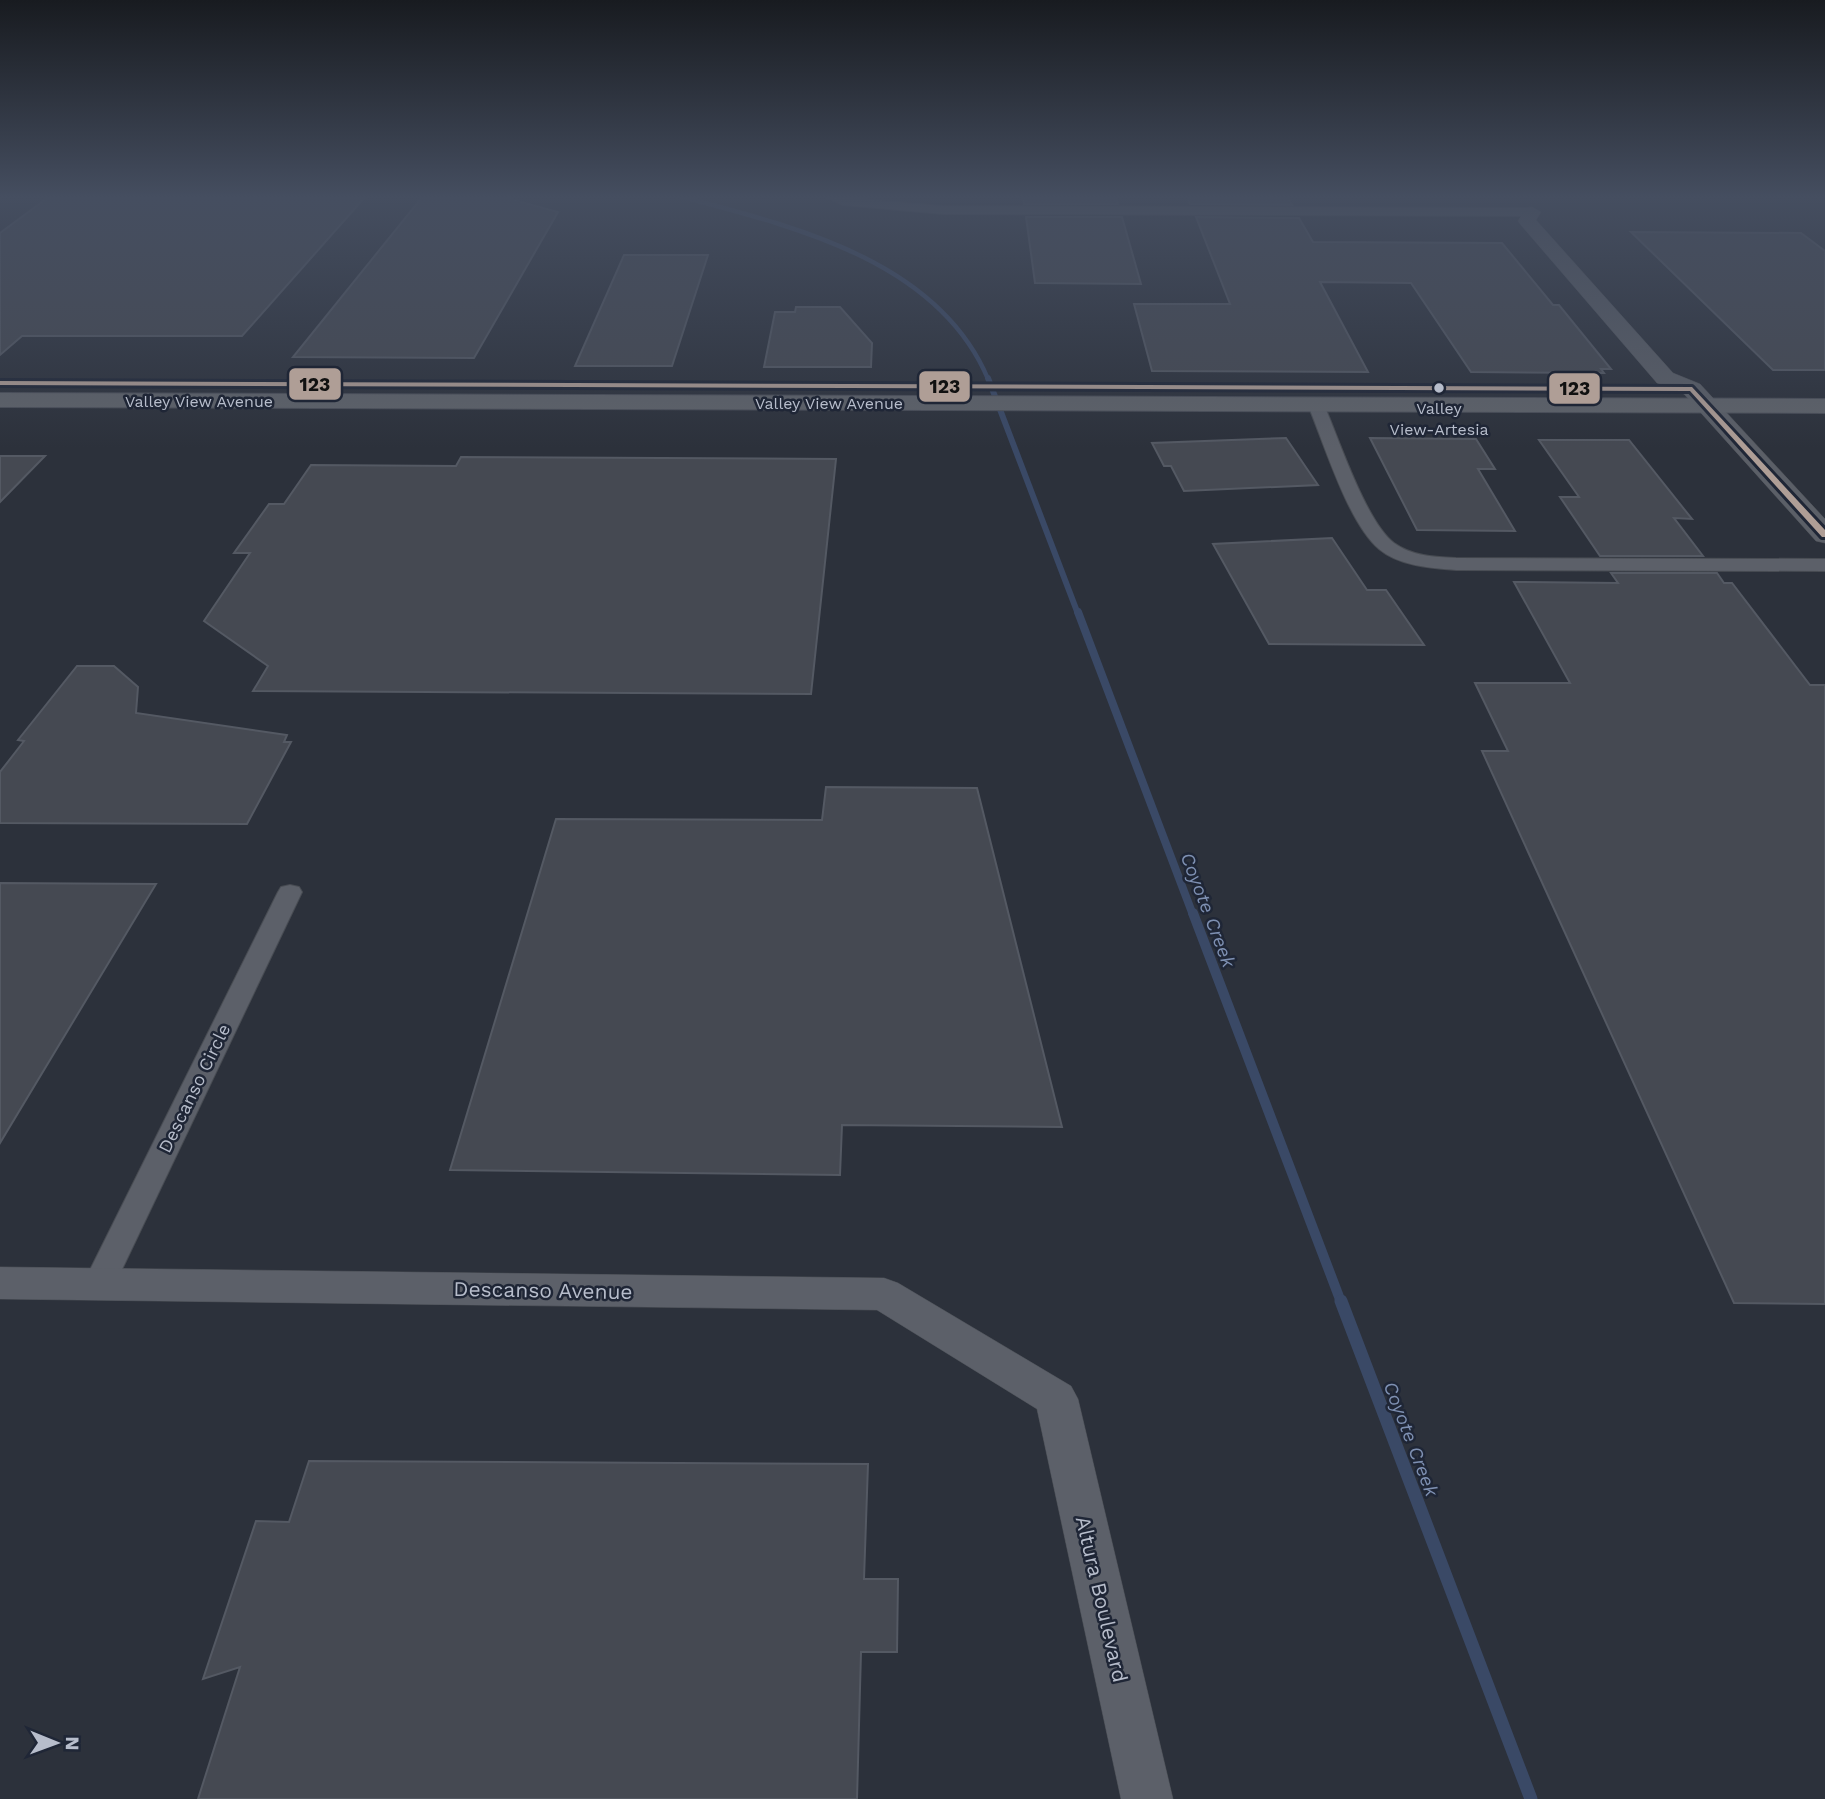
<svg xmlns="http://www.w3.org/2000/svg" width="1825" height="1799" font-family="'Work Sans',sans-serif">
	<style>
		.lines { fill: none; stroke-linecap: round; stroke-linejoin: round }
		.stream-far4 { stroke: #3a4966; stroke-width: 4.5 }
		.stream-far3 { stroke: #3a4966; stroke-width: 6 }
		.stream-far2 { stroke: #3a4966; stroke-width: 8 }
		.stream-far1 { stroke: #3a4966; stroke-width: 10 }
		.stream { stroke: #3a4966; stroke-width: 13 }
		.building { fill: #454952; stroke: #545963; stroke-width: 2 }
		.minor-casing { stroke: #484c53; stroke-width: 2 }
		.tertiary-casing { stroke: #484c53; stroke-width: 1 }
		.secondary-casing { stroke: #484c53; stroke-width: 1 }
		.primary-casing { stroke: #4a4e58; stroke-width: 2 }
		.minor { fill: #5c6069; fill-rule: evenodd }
		.tertiary { fill: #5c6069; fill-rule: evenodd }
		.secondary { fill: #5b5f67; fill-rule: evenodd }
		.primary { fill: #5f636a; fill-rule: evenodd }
		.bus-1-casing { stroke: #1f2636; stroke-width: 6 }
		.bus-1 { fill: #af9e96; fill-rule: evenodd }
		.bus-dot { fill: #b7bdcb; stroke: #1f2636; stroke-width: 2.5 }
		.labels { text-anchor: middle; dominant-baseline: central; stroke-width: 5; stroke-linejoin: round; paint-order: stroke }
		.far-street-label { font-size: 16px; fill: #b7bdcb; stroke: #1f2636 }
		.bus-label { font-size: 16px; fill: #b7bdcb; stroke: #1f2636 }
		.street-label { font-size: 18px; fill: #b7bdcb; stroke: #1f2636 }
		.water-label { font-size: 19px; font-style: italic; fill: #7e90b2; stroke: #1f2636 }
		.near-street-label { font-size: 21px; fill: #b7bdcb; stroke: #1f2636 }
		.line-badge { stroke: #1f2636; stroke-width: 2.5 }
		.pale-badge-label { font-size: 19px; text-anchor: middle; font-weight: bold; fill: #111 }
	</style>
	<rect width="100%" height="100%" fill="#2c313b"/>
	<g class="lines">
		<path class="stream-far4" d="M 679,196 C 792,226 938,260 988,379"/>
		<polyline class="stream-far3" points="988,378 1078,614"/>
		<polyline class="stream-far2" points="1078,612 1193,915"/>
		<polyline class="stream-far1" points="1193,913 1341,1302"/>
		<polyline class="stream" points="1341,1301 1531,1799"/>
	</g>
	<g class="building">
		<polygon points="50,196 366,196 242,336 22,336 0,355 0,233"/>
		<polygon points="423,196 500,196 558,212 474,358 293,357"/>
		<polygon points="1023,196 1116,196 1118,204 1024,204"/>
		<polygon points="1187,196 1287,196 1292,205 1190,204"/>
		<polygon points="1026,217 1122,217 1141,284 1035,283"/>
		<polygon points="1196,217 1299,218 1313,242 1502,243 1553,305 1559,305 1611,369 1601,369 1604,373 1471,372 1411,283 1320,282 1368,372 1152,371 1134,304 1230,304"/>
		<polygon points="1631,232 1801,233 1825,251 1825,370 1773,370"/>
		<polygon points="624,255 708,255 672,366 575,366"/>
		<polygon points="796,307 840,307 872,343 871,367 764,367 775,312 795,312"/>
		<polygon points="1286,438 1318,485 1184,491 1171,466 1164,466 1152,443"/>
		<polygon points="1370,438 1476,439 1495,469 1478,469 1515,531 1417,530"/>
		<polygon points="1539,440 1629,440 1692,519 1674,518 1703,556 1600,556 1560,497 1579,497"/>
		<polygon points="0,456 45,456 0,502"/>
		<polygon points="461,457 836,459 811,694 253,691 268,666 204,621 250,553 234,553 269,504 284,504 311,465 456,466"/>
		<polygon points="1332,538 1367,590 1386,590 1424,645 1269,644 1213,544"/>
		<polygon points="1611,573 1717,573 1724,583 1732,583 1810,685 1825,685 1825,1304 1734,1303 1482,751 1508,751 1475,683 1570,683 1514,582 1618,583"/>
		<polygon points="77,666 114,666 138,687 136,713 287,735 284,742 291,742 247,824 0,823 0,772 24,741 18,740"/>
		<polygon points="826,787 977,788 1062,1127 842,1125 840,1175 450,1170 556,819 822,820"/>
		<polygon points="0,883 156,884 0,1143"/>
		<polygon points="309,1461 868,1464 864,1579 898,1579 897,1652 861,1652 857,1799 198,1799 240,1667 203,1679 256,1521 289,1522"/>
	</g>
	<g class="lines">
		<defs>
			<g id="minor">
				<polygon points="824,196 943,206 1532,208 1538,212 1532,216 943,214 843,205"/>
				<path d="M 1316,400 L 1324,405 C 1339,439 1366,522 1394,543 C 1412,556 1434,557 1456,558 L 1825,559 L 1825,571 L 1456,570 C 1431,568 1399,566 1379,549 C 1348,523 1324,443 1308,405 Z"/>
				<polygon points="290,885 299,887 302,892 115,1284 110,1293 99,1296 88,1293 83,1284 278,892 281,887"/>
			</g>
			<polygon id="tertiary" points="0,1267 884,1278 898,1283 1071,1386 1078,1399 1173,1799 1121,1799 1037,1409 877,1310 0,1299"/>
			<polygon id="secondary" points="1532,207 1541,212 1536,220 1673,373 1700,384 1825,519 1825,543 1816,541 1684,394 1657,383 1521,225 1518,221 1526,208"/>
			<polygon id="primary" points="0,393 1825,399 1825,413 0,407"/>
		</defs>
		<use href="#minor" class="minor-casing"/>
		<use href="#tertiary" class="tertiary-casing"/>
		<use href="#secondary" class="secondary-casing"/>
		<use href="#primary" class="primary-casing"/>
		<use href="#minor" class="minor"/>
		<use href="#tertiary" class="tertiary"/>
		<use href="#secondary" class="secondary"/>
		<use href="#primary" class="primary"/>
		<defs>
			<polygon id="bus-1" points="0,381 1692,387 1825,530 1825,537 1822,537 1690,391 0,385"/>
		</defs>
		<use href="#bus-1" class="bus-1-casing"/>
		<use href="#bus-1" class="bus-1"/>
	</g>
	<linearGradient id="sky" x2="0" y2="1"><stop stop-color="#181b20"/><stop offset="0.44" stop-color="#454e60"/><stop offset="1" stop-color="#454e60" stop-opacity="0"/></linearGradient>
	<rect width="1825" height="448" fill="url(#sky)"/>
	<circle class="bus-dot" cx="1439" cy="388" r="6"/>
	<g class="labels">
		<g class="far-street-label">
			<text x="199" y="401">Valley View Avenue</text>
			<text x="829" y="403">Valley View Avenue</text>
		</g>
		<g class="bus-label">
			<text x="1439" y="408">Valley<tspan x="1439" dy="21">View-Artesia</tspan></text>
		</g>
		<g class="street-label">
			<text transform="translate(194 1088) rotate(-64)">Descanso Circle</text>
		</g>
		<g class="water-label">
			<text transform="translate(1208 910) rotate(69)">Coyote Creek</text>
			<text transform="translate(1411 1439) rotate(69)">Coyote Creek</text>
		</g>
		<g class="near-street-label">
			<text transform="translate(543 1290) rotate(1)">Descanso Avenue</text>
			<text transform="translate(1102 1599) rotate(77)">Altura Boulevard</text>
		</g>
	</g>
	<g class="line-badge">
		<rect x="288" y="367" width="54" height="34" rx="7" fill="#af9e96"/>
		<rect x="918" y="370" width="53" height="33" rx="7" fill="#af9e96"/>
		<rect x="1548" y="372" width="53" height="33" rx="7" fill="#af9e96"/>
	</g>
	<g class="pale-badge-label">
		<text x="315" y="391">123</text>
		<text x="945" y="393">123</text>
		<text x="1575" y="395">123</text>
	</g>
	<g transform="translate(56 1743) rotate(91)" stroke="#1f2636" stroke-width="5" paint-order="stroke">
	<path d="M0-5L12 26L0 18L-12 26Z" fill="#b7bdcb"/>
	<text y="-10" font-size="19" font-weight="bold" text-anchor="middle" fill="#b7bdcb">N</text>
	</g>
</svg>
